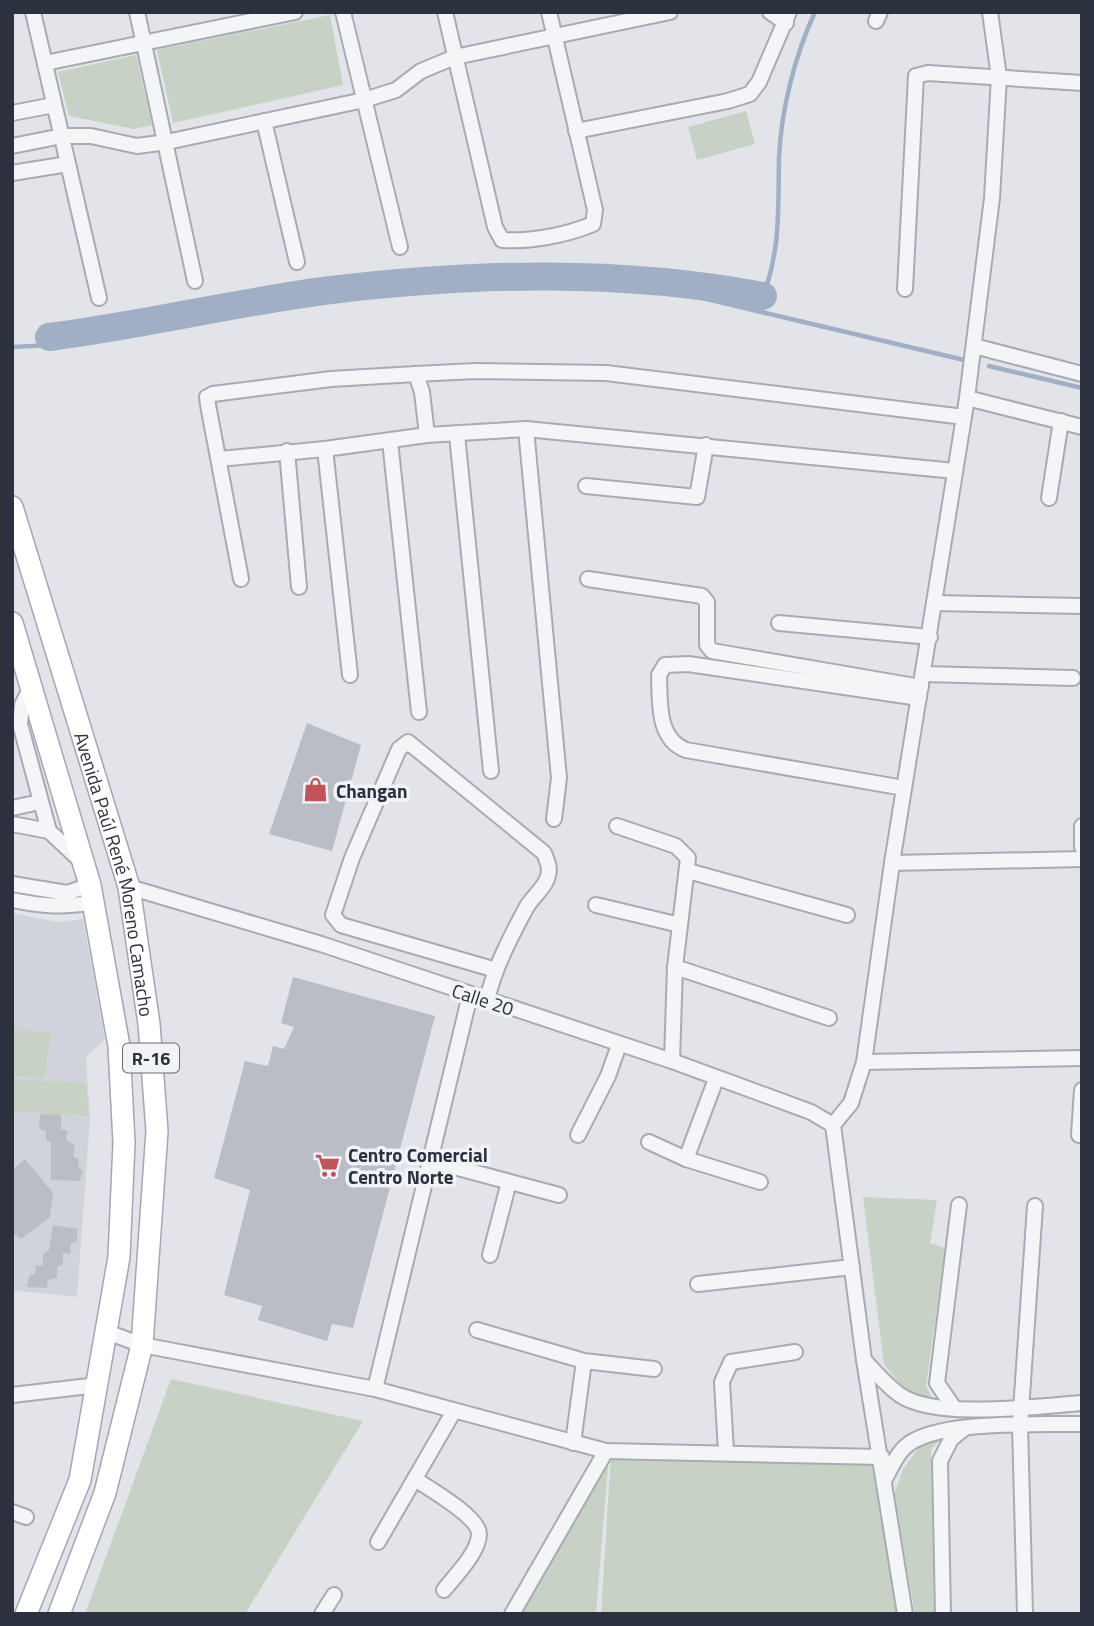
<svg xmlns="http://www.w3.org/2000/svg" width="1094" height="1626" font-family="'Titillium Web',sans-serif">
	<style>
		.built { fill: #d0d3da }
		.green { fill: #c6d2c4 }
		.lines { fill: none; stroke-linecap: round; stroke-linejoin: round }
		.stream { stroke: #a1afc4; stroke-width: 4.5 }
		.river { stroke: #a1afc4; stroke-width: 28 }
		.building { fill: #babdc5 }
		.minor-casing { stroke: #a8abb3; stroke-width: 18 }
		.primary-casing { stroke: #a2a7b3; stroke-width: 24 }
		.minor { stroke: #f4f5f7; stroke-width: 14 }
		.primary { stroke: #fff; stroke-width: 21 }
		.labels { text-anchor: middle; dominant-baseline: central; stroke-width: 7; stroke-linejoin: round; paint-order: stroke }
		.shield { fill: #f1f3f6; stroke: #676b76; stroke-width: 2 }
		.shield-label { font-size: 18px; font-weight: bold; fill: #2c313f }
		.poi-label { font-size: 19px; font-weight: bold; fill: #2c313f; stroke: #f1f3f6; text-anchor: start }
		.street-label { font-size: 19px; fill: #2c313f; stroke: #f1f3f6 }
	</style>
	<rect width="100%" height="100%" fill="#e2e4e9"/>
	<polygon class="built" points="12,913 58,922 83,919 105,1039 86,1057 90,1120 77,1297 12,1290"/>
	<g class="green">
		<polygon points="330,15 343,85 173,123 157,50"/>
		<polygon points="136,55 152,125 134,129 69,116 58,72"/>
		<polygon points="746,111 755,144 697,160 688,127"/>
		<polygon points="12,1028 51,1033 44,1078 12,1075"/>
		<polygon points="12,1079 85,1083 89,1116 12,1112"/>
		<polygon points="863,1197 937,1200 930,1243 945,1248 926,1387 934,1401 905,1391 884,1364"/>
		<polygon points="171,1379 363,1421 245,1614 85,1614"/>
		<polygon points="943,1437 931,1449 934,1614 915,1614 894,1494 903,1469 923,1442"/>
		<polygon points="609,1454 596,1614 517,1614"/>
		<polygon points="611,1454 877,1464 900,1614 601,1614"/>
	</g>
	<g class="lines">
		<g class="stream">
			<path d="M 763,296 C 781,249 778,206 779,158 C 781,110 795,55 815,12"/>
			<polyline points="12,347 88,343 327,299 476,285 673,291 964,360"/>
			<polyline points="989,366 1082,388"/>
		</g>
		<path class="river" d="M 49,337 C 144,325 236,302 331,290 C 476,273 620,269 763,296"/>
	</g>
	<g class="building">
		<polygon points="307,723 361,745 332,851 269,834"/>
		<polygon points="293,977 435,1016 353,1328 332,1324 327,1341 258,1320 262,1306 224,1295 250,1190 214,1178 245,1061 268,1066 273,1046 284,1049 294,1027 281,1023"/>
		<polygon points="40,1114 61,1115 61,1129 68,1131 66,1140 75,1145 73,1156 78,1159 79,1169 83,1170 80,1181 51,1180 51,1143 46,1140 46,1131 39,1129"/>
		<polygon points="25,1159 53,1193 50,1217 21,1239 12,1232 12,1170"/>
		<polygon points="53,1225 77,1229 77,1241 71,1244 70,1254 63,1253 63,1264 57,1267 57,1278 48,1280 47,1288 27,1287 29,1276 35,1273 36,1266 43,1265 43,1254 49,1250"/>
	</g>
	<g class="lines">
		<defs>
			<g id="minor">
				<polyline points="33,12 99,298"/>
				<polyline points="137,12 195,281"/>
				<polyline points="343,12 400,247"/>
				<path d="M 445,12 L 495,227 L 502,240 C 530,242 567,235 593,224 L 595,210 L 549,12"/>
				<polyline points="770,12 786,23"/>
				<polyline points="876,21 880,12"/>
				<polyline points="45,63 295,12"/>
				<polyline points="12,113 54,105"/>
				<polyline points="264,121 297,262"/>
				<polyline points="576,131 728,101 750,94 759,82 789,12"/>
				<polyline points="12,146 62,136 91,136 137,146 167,142 364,100 396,90 421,71 455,57 670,12"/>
				<polyline points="12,173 68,164"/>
				<polyline points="905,289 916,76 928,73 1082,83"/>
				<polyline points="974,346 1082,374"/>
				<polyline points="416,374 422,392 427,435"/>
				<polyline points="967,398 1082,427"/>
				<polyline points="526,429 559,778 554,819"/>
				<polyline points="457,435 491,771"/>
				<polyline points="390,441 419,712"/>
				<polyline points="325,449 350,675"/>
				<polyline points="287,451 299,587"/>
				<polyline points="219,459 325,449 427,435 526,429 955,471"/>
				<polyline points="586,486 697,497 706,445"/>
				<polyline points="1049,498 1061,421"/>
				<polyline points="241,579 208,405 207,397 213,394 331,379 416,374 475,371 606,373 964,417"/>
				<polyline points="588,579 702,596 707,602 707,645 712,651 921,687"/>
				<polyline points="934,603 1082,606"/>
				<polyline points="779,623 930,637"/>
				<polyline points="923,674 1073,678"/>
				<polyline points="31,687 22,705 20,724 49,831 84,864"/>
				<path d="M 904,788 L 686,750 C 657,739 660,703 659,675 L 665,665 L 688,664 L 919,698"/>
				<polyline points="12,808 40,802"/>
				<polyline points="12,824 49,831"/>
				<polyline points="617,826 676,846 688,858 675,967 672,1061"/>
				<polyline points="1082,826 1082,847"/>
				<polyline points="892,863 1082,859"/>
				<polyline points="688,871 847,915"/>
				<polyline points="12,884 67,893 90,885"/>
				<polyline points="129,887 321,944 672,1061 811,1112 833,1125"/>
				<path d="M 12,900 C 42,906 64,908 94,902"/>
				<polyline points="596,905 680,925"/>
				<polyline points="675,967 829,1018"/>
				<path d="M 487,1000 C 494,969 510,938 525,910 C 530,899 543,890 547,879 C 551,869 548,863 544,853 L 408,742 L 399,749 L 352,858 L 333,915 L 341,925 L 496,970"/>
				<polyline points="864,1062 1082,1058"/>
				<polyline points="578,1135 608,1076 619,1045"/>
				<polyline points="1079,1135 1082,1090"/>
				<polyline points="649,1142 686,1159 760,1182"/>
				<polyline points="686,1159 716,1079"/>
				<polyline points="428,1160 559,1195"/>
				<polyline points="490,1255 509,1182"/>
				<polyline points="698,1284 852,1267"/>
				<polyline points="477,1330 584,1361 654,1369"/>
				<polyline points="107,1332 142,1345 375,1389 606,1451 882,1457"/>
				<path d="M 865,1361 C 876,1373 887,1386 900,1395 C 936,1420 1038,1406 1082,1403"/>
				<polyline points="375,1389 470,995"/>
				<polyline points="12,1395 98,1385"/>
				<polyline points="954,1408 937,1383 959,1205"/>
				<polyline points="573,1443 584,1361"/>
				<polyline points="726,1452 722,1382 731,1362 795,1352"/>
				<path d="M 415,1479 C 430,1489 479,1517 479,1534 C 479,1552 455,1576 444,1590"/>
				<path d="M 885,1479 C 891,1468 896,1455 905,1447 C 934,1419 1041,1425 1082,1424"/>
				<polyline points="12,1512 26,1517"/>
				<polyline points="378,1542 454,1411"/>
				<polyline points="322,1614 334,1595"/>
				<polyline points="512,1614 606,1451"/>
				<polyline points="905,1614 864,1360 833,1125 851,1103 864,1062 892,863 967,398 992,198 999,77 990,12"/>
				<polyline points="943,1614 940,1461 951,1439 965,1428"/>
				<polyline points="1025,1614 1020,1425 1035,1206"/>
			</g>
			<g id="primary">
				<path id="s1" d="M 12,507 L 129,887 L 149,1024 L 157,1131 L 142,1345 L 105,1493 L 59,1614"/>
				<polyline points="12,623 90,885 119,1046 124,1143 119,1257 80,1480 26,1614"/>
			</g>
		</defs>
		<use href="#minor" class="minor-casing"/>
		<use href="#primary" class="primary-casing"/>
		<use href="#minor" class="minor"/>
		<use href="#primary" class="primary"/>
	</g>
	<defs>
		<symbol id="shop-bare" viewBox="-9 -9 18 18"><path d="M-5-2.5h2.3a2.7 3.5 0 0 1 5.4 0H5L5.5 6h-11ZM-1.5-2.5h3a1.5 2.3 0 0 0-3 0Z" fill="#bf555a" stroke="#f1f3f6" stroke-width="2.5" paint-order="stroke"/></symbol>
		<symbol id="supermarket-bare" viewBox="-9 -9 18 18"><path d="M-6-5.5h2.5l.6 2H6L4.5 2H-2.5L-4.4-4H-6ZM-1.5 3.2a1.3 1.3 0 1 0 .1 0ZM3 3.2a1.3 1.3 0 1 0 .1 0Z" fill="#bf555a" stroke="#f1f3f6" stroke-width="2.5" paint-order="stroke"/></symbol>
	</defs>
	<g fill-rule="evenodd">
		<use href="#shop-bare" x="298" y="772" width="35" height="35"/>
		<use href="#supermarket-bare" x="310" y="1148" width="35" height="35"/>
	</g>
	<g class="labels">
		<rect class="shield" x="123" y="1043.5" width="56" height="29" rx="5"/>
		<g class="shield-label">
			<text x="151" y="1058">R-16</text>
		</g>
		<g class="poi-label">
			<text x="336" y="790">Changan</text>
			<text x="348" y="1154">Centro Comercial<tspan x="348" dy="22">Centro Norte</tspan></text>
		</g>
		<g class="street-label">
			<text stroke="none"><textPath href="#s1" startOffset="382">Avenida Paúl René Moreno Camacho</textPath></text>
			<text transform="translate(483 999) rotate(18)">Calle 20</text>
		</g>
	</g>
	<rect width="1094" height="1626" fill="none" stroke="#2c313f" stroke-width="28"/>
</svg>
